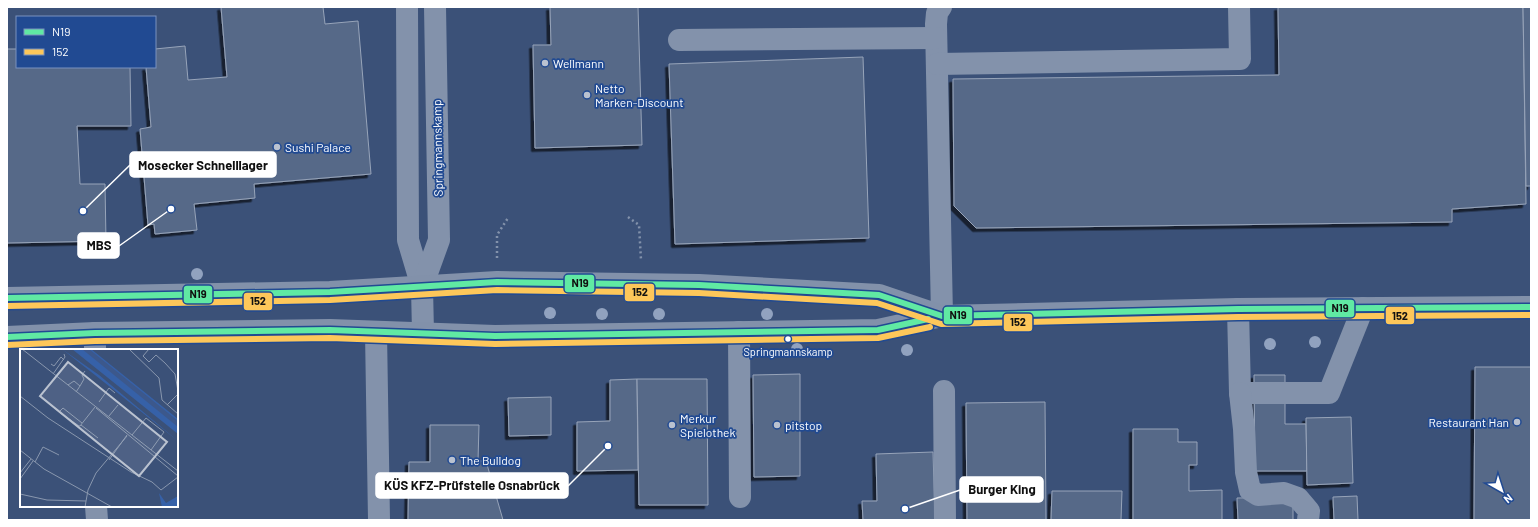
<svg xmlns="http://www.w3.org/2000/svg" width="1538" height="527" font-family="Barlow,sans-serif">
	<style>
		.building { fill: #576988; stroke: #97a4b9; filter: url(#shadow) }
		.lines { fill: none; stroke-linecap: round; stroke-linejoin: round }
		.path { stroke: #8392ab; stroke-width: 2.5; stroke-dasharray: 2 3; stroke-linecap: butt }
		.minor { stroke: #8392ab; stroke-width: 22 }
		.major { stroke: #8291aa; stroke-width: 22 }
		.bus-1-casing { stroke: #214a92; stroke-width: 9 }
		.bus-2-casing { stroke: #214a92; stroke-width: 9 }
		.bus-1 { stroke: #60e9a3; stroke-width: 6 }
		.bus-2 { stroke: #fdc75a; stroke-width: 6 }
		.tree { fill: #91a2bf }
		.poi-dot { fill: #bac2d0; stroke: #214a92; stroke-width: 1.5 }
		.bus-dot { fill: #fff; stroke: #214a92; stroke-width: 1.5 }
		.labels { text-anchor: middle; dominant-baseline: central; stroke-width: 3.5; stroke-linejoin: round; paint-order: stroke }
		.bus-label { font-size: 11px; fill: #fff; stroke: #214a92 }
		.poi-label { font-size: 12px; fill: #fff; stroke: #214a92; text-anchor: start }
		.street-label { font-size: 12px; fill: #fff; stroke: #214a92 }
		.inset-road { fill: none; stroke: #8997ae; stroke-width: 1 }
		.view { fill: #bac2d0; fill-opacity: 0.15; stroke: #bac2d0; stroke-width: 2 }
		.inset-edge { fill: none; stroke: #fff; stroke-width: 2 }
		.leader { fill: none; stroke: #fff; stroke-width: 1.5 }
		.callout-dot { fill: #fff; stroke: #214a92; stroke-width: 1.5 }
		.callout { fill: #fff; stroke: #fff; stroke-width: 1.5 }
		.callout-label { font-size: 13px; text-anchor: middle; font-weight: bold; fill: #111 }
		.line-badge { stroke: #214a92; stroke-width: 1.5 }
		.pale-badge-label { font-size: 11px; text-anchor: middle; font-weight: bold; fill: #111 }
	</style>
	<defs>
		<filter id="shadow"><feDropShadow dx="-3.5" dy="3.5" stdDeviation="0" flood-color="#0009"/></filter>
	</defs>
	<rect width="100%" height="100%" fill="#3b5178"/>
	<g class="building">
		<polygon points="221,7 323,7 325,24 358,21 371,174 254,184 255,198 194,204 197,230 155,234 154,224 148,225 140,129 151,127 146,67 155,67 155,49 185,46 188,80 227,77"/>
		<polygon points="550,7 638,7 642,145 535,148 533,45 551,45"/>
		<polygon points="1278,7 1523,7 1526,204 1452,209 1452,222 976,228 954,206 953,79 1279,75"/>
		<polygon points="1523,7 1531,7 1531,186 1526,186"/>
		<polygon points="7,49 17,49 17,67 130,67 131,126 77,126 80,184 105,184 106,241 7,243"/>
		<polygon points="863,57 869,238 675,244 669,64"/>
		<polygon points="1475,367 1531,367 1531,520 1474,520"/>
		<polygon points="800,374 800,476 754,477 753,375"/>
		<polygon points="1254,375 1285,375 1285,424 1306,424 1307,471 1255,471"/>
		<polygon points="637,379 638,470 577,471 577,422 610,421 610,380"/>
		<polygon points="637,379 707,379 708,505 639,505"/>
		<polygon points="551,397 551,435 509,436 508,398"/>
		<polygon points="1045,402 1046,520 967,520 966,403"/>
		<polygon points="1351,417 1353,483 1307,485 1306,418"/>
		<polygon points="430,425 479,425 478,461 486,461 503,520 408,520 409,462 430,462"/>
		<polygon points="1133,429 1178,429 1178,442 1197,442 1197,465 1189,465 1189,491 1222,490 1222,520 1133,520"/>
		<polygon points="933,452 935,520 863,520 862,501 877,501 876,454"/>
		<polygon points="1052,491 1122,491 1121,520 1051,520"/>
		<polygon points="1357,496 1358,520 1334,520 1333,497"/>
		<polygon points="1293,497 1293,520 1238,520 1237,498"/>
	</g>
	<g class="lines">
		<g class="path">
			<polyline points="628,217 639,225 641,260"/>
			<polyline points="497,258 497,235 508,218"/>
		</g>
		<g class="minor">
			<polyline points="407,7 408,240 422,287 423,333"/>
			<polyline points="941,7 937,13 936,24 942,316"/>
			<polyline points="679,40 936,38"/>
			<polyline points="937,64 1240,59 1239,7"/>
			<polyline points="422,287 439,240 435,7"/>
			<polyline points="1238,309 1240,393 1329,393 1363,308"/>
			<polyline points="376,332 379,520"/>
			<polyline points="739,332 740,497"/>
			<polyline points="95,333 95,350"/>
			<polyline points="944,391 945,520"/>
			<polyline points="1240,393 1244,429 1246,472 1250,490 1258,495 1284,493 1298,498 1309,511 1308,520"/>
			<polyline points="96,506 97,520"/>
		</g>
		<g class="major">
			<polyline points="7,298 330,292 497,282 699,285 879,295 941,316"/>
			<polyline points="7,337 95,333 330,330 495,336 878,330 942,316 1238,309 1531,307"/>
		</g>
		<defs>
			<g id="bus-1">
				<polyline points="7,298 330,292 497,282 699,285 879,295 942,316 1238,309 1531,307"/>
				<polyline points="7,337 95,333 330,330 495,336 878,330 928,319"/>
			</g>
			<g id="bus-2">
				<polyline points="7,306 330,300 497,290 699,293 877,303 941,324 1238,317 1531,315"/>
				<polyline points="7,345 95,341 330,338 495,344 878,338 930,327"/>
			</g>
		</defs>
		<use href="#bus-1" class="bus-1-casing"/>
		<use href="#bus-2" class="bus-2-casing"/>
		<use href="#bus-1" class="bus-1"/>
		<use href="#bus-2" class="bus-2"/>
	</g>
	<g class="tree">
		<circle cx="197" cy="274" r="6"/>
		<circle cx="550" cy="313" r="6"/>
		<circle cx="602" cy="314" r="6"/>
		<circle cx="659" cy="314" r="6"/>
		<circle cx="767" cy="314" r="6"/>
		<circle cx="1315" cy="342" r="6"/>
		<circle cx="1270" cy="344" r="6"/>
		<circle cx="797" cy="349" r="6"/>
		<circle cx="907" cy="350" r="6"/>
	</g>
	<g class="poi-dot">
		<circle cx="545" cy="63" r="4"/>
		<circle cx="587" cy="95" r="4"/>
		<circle cx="277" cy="147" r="4"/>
		<circle cx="1517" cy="422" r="4"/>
		<circle cx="672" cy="425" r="4"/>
		<circle cx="777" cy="425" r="4"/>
		<circle cx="452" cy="460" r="4"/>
	</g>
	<circle class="bus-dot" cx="788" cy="339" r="3.5"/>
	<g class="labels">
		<g class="bus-label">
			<text x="788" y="351">Springmannskamp</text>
		</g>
		<g class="poi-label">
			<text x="553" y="63">Wellmann</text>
			<text x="595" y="88">Netto<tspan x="595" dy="14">Marken-Discount</tspan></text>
			<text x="285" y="147">Sushi Palace</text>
			<text x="680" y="418">Merkur<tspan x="680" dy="14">Spielothek</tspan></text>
			<text x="1509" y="422" text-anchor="end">Restaurant Han</text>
			<text x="785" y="425">pitstop</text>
			<text x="460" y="460">The Bulldog</text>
		</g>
		<g class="street-label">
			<text transform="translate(437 148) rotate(-91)">Springmannskamp</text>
		</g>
	</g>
	<g transform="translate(20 349)">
		<rect width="158" height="158" fill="#3b5178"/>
		<path d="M 42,0 L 79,26 L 158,92 L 99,45 ZM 52,0 L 71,0 L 158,70 L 158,85 ZM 139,144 L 146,154 L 158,147 L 158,158 L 142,158 Z" fill="#3661a8"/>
		<path d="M 62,0 L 69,0 L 158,72 L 158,78 Z" fill="#3c588c"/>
		<path class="inset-road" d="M 2,0 L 158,122M 109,0 L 139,29 L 142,51 L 158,65M 129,0 L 123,7 L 129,13 L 136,6 L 145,14 L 155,25 L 158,42M 31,15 L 34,17 L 41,8 L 44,11M 33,25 L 45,8 L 44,5M 48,36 L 54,32 L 60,37 L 56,43M 60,37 L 64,30 L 62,26 L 65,22M 0,47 L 28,69 L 111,123 L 132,133 L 141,141 L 158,128M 79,53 L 89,39 L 95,44M 147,56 L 158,45M 76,59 L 158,127M 89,67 L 98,56M 62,74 L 43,59 L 39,63 L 59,77 L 60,77 L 75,58M 61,76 L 78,89M 112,86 L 126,69 L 144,83 L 131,101M 0,101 L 24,120 L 92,158M 89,111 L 107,86M 15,113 L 23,98 L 39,106M 0,124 L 11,110M 0,130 L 13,112M 0,145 L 27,151 L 66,152M 65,158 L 68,141 L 76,124 L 107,87"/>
		<path class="view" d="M 48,13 L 147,93 L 119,127 L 20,47 Z"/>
		<rect width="158" height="158" class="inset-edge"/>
	</g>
	<path class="leader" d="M83 211L130 165M171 209L119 246M608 446L568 486M905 509L960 490"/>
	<g class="callout-dot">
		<circle cx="83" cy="211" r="4"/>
		<circle cx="171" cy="209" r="4"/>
		<circle cx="608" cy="446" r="4"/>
		<circle cx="905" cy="509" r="4"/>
	</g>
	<g class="callout">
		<rect x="130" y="152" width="146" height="25" rx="4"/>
		<rect x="78" y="233" width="41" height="25" rx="4"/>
		<rect x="376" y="473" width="192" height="25" rx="4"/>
		<rect x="960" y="477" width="83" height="25" rx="4"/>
	</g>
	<g class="callout-label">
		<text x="203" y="170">Mosecker Schnelllager</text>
		<text x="99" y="250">MBS</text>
		<text x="472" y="490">KÜS KFZ-Prüfstelle Osnabrück</text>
		<text x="1002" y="494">Burger King</text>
	</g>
	<g class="line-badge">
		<rect x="564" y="274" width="31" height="19" rx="4" fill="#60e9a3"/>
		<rect x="624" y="283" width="31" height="19" rx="4" fill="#fdc75a"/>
		<rect x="183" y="285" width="30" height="19" rx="4" fill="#60e9a3"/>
		<rect x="243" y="292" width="30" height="19" rx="4" fill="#fdc75a"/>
		<rect x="1325" y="299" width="30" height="19" rx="4" fill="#60e9a3"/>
		<rect x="943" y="306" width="30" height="19" rx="4" fill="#60e9a3"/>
		<rect x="1385" y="306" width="30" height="19" rx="4" fill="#fdc75a"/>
		<rect x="1003" y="313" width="30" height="19" rx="4" fill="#fdc75a"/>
	</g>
	<g class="pale-badge-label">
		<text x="580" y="287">N19</text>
		<text x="640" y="296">152</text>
		<text x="198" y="298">N19</text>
		<text x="258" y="305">152</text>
		<text x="1340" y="312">N19</text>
		<text x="958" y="319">N19</text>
		<text x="1400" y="320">152</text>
		<text x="1018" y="326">152</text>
	</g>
	<rect width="1538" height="527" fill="none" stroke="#ffffff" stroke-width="16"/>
	<rect x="16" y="16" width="140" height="52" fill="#214a92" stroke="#7a92be"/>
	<rect x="24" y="29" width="20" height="6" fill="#60e9a3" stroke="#7a92be"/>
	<text x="52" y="36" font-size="12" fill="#ffffff">N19</text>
	<rect x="24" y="49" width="20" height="6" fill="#fdc75a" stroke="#7a92be"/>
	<text x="52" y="56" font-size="12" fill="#ffffff">152</text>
	<g transform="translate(1502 491) rotate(141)" stroke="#214a92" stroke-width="3" paint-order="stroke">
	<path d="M0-3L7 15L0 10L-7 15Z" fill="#ffffff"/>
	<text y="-6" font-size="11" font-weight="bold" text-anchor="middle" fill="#ffffff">N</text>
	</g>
</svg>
